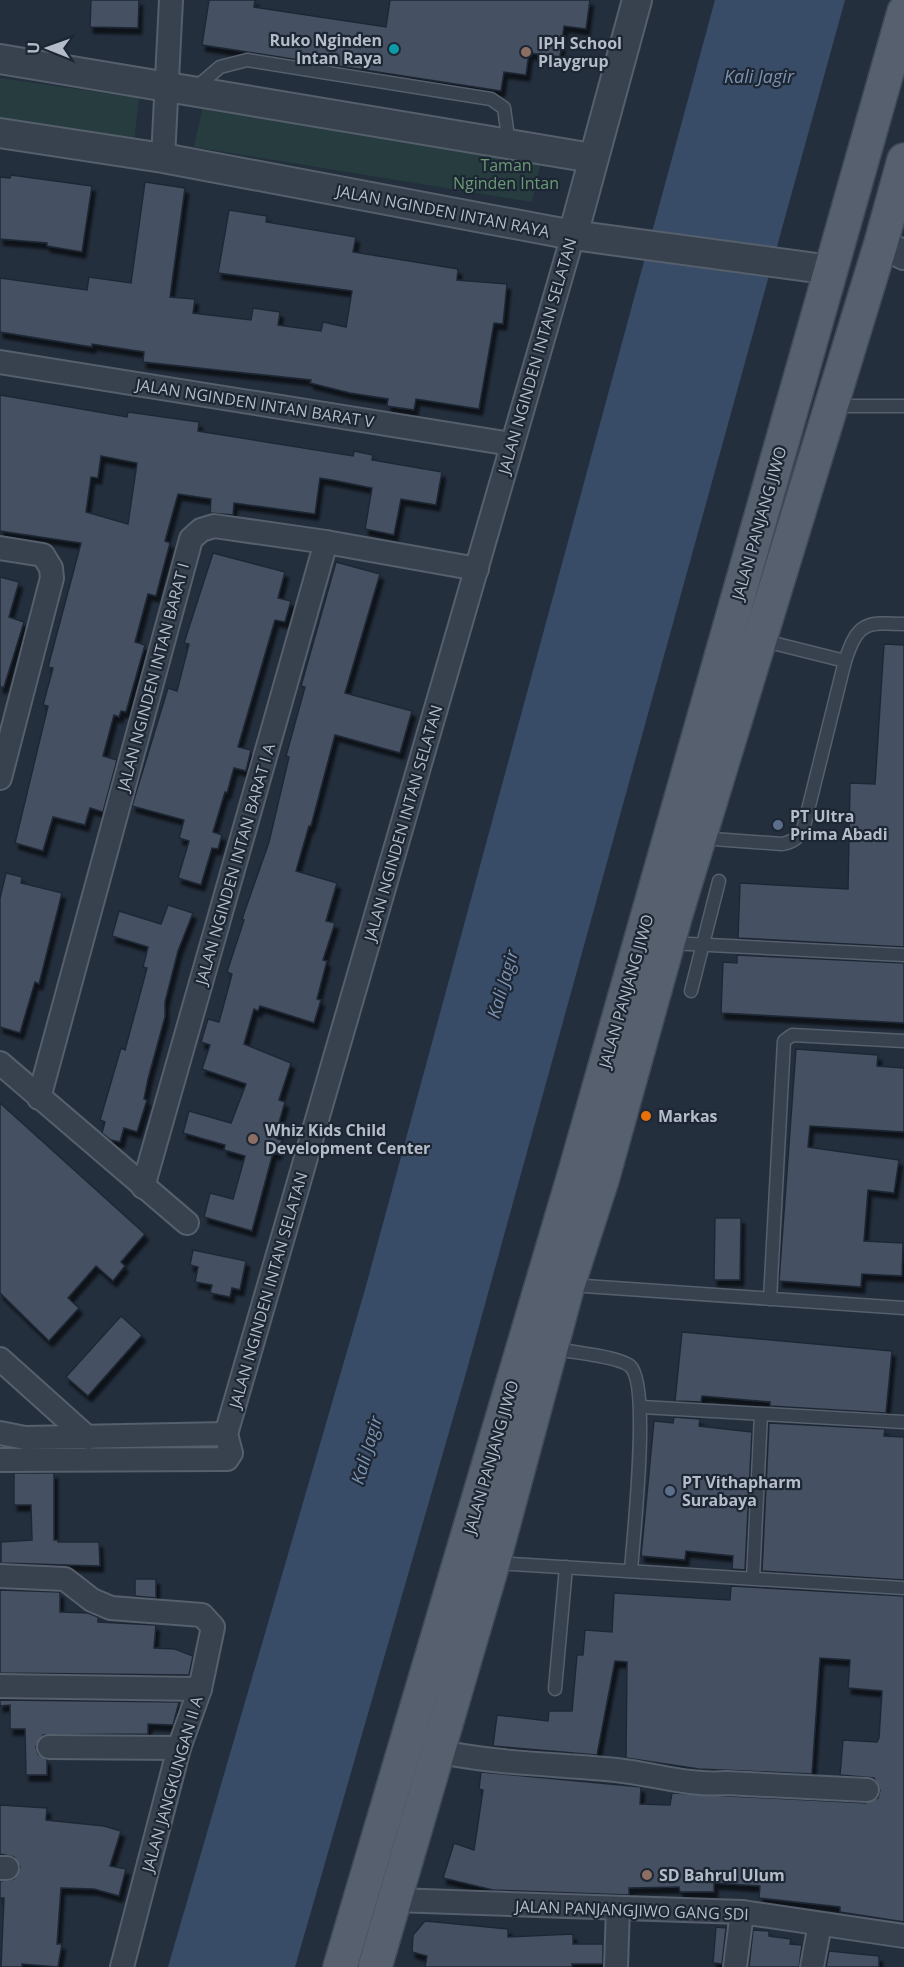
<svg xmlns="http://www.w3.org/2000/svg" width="904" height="1967" font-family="'Open Sans',sans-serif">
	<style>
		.green { fill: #263c3f }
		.water { fill: #394c67 }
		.building { fill: #455162; stroke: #1f2835; stroke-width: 1.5; fill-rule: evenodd; filter: url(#shadow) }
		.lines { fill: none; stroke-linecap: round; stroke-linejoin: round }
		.service-casing { stroke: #565f6c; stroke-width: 15 }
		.minor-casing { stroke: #565f6c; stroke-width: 26 }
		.tertiary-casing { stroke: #565f6c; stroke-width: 32 }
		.primary-casing { stroke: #414a57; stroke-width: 36 }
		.service { stroke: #38414e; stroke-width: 12 }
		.minor { stroke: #38414e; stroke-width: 22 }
		.tertiary { stroke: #38414e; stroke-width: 28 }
		.primary { stroke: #56606e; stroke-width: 33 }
		.culture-dot { fill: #0f9aa8; stroke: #1d2633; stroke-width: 2 }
		.education-dot { fill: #8d6e63; stroke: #1d2633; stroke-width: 2 }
		.service-dot { fill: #5c6f8a; stroke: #1d2633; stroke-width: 2 }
		.food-dot { fill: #e8710a; stroke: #1d2633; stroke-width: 2 }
		.labels { text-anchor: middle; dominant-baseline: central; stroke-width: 4.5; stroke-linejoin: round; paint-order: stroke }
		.poi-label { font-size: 16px; font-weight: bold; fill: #b4bcc9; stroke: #1d2633; text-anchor: start }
		.park-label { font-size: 16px; fill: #6b9a76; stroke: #1d2633 }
		.street-label { font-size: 16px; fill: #b4bcc9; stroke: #1d2633 }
		.water-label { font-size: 18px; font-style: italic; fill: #7c92b1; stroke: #1d2633 }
	</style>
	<defs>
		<filter id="shadow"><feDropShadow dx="3.5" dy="6" stdDeviation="1.5" flood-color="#0009"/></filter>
	</defs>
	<rect width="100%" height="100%" fill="#242f3e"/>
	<g class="green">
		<polygon points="0,78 139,98 134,144 0,122"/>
		<polygon points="203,105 542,156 532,202 194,147"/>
	</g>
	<polygon class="water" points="715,0 845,0 466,1373 295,1967 168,1967 366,1286"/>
	<g class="building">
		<polygon points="91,0 139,0 138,28 90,27"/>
		<polygon points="209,0 255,0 254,7 386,27 390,0 590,0 586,29 564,26 560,57 529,53 526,75 504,72 501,91 202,45"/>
		<polygon points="11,175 92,186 82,252 47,246 47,243 0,239 0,177 10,178"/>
		<polygon points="145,182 185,188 170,297 195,299 193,313 251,320 253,308 280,312 278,325 321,331 323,322 346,327 352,291 218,273 229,210 267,216 266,222 356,237 353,252 458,269 457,280 507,284 503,324 494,323 479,409 416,399 414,410 387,406 388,399 350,393 310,383 311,380 143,362 144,352 92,344 92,347 0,332 0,278 87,290 89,277 131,283"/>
		<path d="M 0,395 L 127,417 L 128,412 L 199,422 L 198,431 L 353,456 L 354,451 L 373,455 L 372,460 L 442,472 L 436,505 L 401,499 L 394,535 L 365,529 L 372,488 L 332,480 L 320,478 L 315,514 L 234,503 L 233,515 L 210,513 L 211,499 L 178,494 L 165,541 L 170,543 L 156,596 L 148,594 L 135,642 L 145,645 L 126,712 L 121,711 L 119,717 L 114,715 L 103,756 L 117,760 L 103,812 L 90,808 L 85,825 L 53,817 L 43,851 L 15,843 L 48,706 L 43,705 L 53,668 L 48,667 L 81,543 L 0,531 ZM 101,456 L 137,463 L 128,524 L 86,512 L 91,477 L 98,478 Z"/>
		<polygon points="213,553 285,572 278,598 291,601 285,622 275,620 238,747 251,750 246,771 234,768 227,793 225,792 213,832 222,835 218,849 212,848 201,885 178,878 189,841 179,838 184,820 132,806 168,688 177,691 189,644 184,643"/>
		<polygon points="336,562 380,574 345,693 412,711 400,753 335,735 311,826 309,826 296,871 337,883 326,921 335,923 323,960 327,961 317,999 321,1000 314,1023 260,1006 258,1011 254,1009 244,1044 291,1063 279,1100 285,1102 278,1126 281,1127 277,1139 282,1140 277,1154 273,1153 252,1231 204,1217 210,1193 233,1199 245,1156 224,1150 225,1145 183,1133 189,1111 231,1123 246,1084 202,1069 210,1045 201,1042 208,1019 219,1022 228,989 232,974 227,972 244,920 242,919 269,842 289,757 286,756 305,687 301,686"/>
		<polygon points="0,577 19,582 9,617 24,622 4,687 0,687"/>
		<polygon points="884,644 904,645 904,947 738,938 740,883 848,889 850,783 875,784"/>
		<polygon points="6,873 22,877 21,883 62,893 39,984 35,982 20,1033 0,1027 0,898"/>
		<polygon points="168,905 193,913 178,951 165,1002 165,1017 148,1079 144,1099 147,1100 137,1132 124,1128 120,1142 111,1140 102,1133 105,1122 100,1120 121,1048 125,1050 147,968 143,967 148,947 112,936 119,911 161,924"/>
		<polygon points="737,955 904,963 904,1023 721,1013 723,962 737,963"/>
		<polygon points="796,1049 878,1055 877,1066 904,1068 904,1132 810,1126 808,1147 899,1160 894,1193 868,1190 864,1241 903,1243 902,1276 862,1274 861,1287 779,1281"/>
		<polygon points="0,1103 145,1234 121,1262 125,1266 113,1281 96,1266 68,1298 79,1308 49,1341 0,1293"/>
		<polygon points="715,1218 741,1218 740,1280 714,1280"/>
		<polygon points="193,1250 246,1261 240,1290 232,1288 230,1297 210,1293 212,1285 195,1282 198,1267 190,1265"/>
		<polygon points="121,1316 142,1335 88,1396 66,1377"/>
		<polygon points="682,1332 892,1351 886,1413 770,1406 770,1402 702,1396 701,1402 675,1401"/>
		<polygon points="674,1417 700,1419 699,1426 752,1432 745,1570 732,1569 733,1556 686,1551 685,1560 641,1556 654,1421 673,1423"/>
		<polygon points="769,1423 885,1429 884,1436 904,1437 904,1580 762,1571"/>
		<polygon points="14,1473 54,1473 54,1540 58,1540 58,1542 99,1542 100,1566 1,1563 1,1542 32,1540 31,1505 14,1505"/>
		<polygon points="135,1579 156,1579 156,1598 135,1596"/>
		<polygon points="731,1586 904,1596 904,1922 840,1912 840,1907 759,1898 760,1886 714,1883 714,1892 680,1892 679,1887 629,1888 629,1895 493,1890 443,1878 454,1843 474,1850 483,1790 479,1789 481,1772 641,1787 640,1804 670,1805 672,1793 866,1803 878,1798 880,1790 874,1778 840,1775 843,1740 877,1742 879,1738 882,1691 848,1688 850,1660 820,1658 812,1774 699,1769 626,1758 627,1662 615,1661 597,1755 493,1746 497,1715 548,1721 549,1711 572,1711 577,1655 583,1655 585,1630 612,1632 614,1593 730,1600"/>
		<polygon points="0,1590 60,1592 60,1612 88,1613 98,1617 98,1622 156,1625 154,1648 175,1649 193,1656 189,1675 0,1673"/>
		<polygon points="0,1700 179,1702 173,1725 148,1724 148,1734 43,1735 36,1747 38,1754 47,1760 47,1775 26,1775 25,1729 10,1729 10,1705 0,1706"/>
		<polygon points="0,1805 47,1808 46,1820 104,1826 121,1831 110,1866 126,1869 119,1896 94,1889 61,1888 57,1944 62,1944 58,1967 22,1964 22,1967 1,1967 4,1898 0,1898 0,1881 14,1879 20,1867 14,1857 0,1854"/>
		<polygon points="425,1921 508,1929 508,1937 573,1934 573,1944 603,1944 603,1964 572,1964 572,1967 425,1967 427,1956 412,1952 413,1935"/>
		<polygon points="716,1927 726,1928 722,1964 713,1963"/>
		<polygon points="753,1930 769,1931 769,1936 791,1939 790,1944 802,1945 799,1967 749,1967"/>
		<polygon points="829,1951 879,1956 879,1967 826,1967"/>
	</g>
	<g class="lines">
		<defs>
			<g id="service">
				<polyline points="193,90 220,67 247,60 491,99 504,108 509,144"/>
				<polyline points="833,406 904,406"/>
				<polyline points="761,640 845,661"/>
				<path d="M 700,838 L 782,844 C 792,842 797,839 803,830 L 845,661 C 858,623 864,622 904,624"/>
				<polyline points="670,943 904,955"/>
				<polyline points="691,991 719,881"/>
				<polyline points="570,1285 904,1308"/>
				<polyline points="770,1299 784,1041 792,1035 904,1041"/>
				<path d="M 553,1349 C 568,1351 620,1357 630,1366 C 651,1384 633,1538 631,1571"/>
				<polyline points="642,1407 904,1422"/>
				<polyline points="495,1563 904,1588"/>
				<polyline points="753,1578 761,1414"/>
				<polyline points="555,1689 566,1567"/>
			</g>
			<g id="minor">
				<polyline points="163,158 171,0"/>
				<polyline points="0,362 511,444"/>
				<polyline points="0,548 43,555 51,568 52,578 0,778"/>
				<polyline points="0,1063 187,1223"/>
				<polyline points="39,1098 191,539 201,530 214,526 326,542 477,569"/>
				<polyline points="143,1187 326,542"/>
				<polyline points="0,1359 88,1438"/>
				<polyline points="0,1433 25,1438 226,1434"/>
				<polyline points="226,1434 573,235"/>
				<polyline points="0,1460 222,1459 227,1459 231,1453 226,1434"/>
				<polyline points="0,1576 65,1579 92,1600 111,1608 202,1615 213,1627 200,1689 179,1748 122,1967"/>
				<polyline points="0,1686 200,1689"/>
				<polyline points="49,1747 179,1748"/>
				<path d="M 437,1751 C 496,1764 556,1764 616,1770 C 654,1774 688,1786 726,1783 L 867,1790"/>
				<polyline points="0,1868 7,1868"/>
				<polyline points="395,1900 742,1912 904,1936"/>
				<polyline points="616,1967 618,1908"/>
				<polyline points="735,1967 742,1912"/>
				<polyline points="812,1967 820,1924"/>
			</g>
			<g id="tertiary">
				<polyline points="0,59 592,158"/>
				<polyline points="0,133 163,158 573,235 831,270"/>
				<polyline points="573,235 637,0"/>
				<polyline points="881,243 904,255"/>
			</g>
			<g id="primary">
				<polyline points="340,1967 575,1172 904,12"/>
				<polyline points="375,1967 493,1563 568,1285 602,1180 676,914 881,243 904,160"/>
			</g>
		</defs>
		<use href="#service" class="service-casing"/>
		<use href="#minor" class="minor-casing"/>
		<use href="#tertiary" class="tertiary-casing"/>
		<use href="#primary" class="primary-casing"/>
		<use href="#service" class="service"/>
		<use href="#minor" class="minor"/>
		<use href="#tertiary" class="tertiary"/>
		<use href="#primary" class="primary"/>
	</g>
	<circle class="culture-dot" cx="394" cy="49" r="6"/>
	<g class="education-dot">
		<circle cx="526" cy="52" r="6"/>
		<circle cx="253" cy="1139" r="6"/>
		<circle cx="647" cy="1875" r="6"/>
	</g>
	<g class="service-dot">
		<circle cx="778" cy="825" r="6"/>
		<circle cx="670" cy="1491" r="6"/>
	</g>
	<circle class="food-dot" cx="646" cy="1116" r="6"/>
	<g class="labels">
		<g class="poi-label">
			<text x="382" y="40" text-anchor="end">Ruko Nginden<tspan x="382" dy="18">Intan Raya</tspan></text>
			<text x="538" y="43">IPH School<tspan x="538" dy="18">Playgrup</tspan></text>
			<text x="790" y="816">PT Ultra<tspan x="790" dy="18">Prima Abadi</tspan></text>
			<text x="658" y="1116">Markas</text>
			<text x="265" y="1130">Whiz Kids Child<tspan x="265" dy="18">Development Center</tspan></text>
			<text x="682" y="1482">PT Vithapharm<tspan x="682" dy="18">Surabaya</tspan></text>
			<text x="659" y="1875">SD Bahrul Ulum</text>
		</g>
		<g class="park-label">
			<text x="506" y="165">Taman<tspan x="506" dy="18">Nginden Intan</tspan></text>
		</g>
		<g class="street-label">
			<text transform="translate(443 211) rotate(11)">JALAN NGINDEN INTAN RAYA</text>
			<text transform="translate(537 356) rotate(-74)">JALAN NGINDEN INTAN SELATAN</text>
			<text transform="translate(255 403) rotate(9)">JALAN NGINDEN INTAN BARAT V</text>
			<text transform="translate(759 523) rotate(-74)">JALAN PANJANG JIWO</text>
			<text transform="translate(153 677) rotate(-75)">JALAN NGINDEN INTAN BARAT I</text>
			<text transform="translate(403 823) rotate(-74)">JALAN NGINDEN INTAN SELATAN</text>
			<text transform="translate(235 864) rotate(-74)">JALAN NGINDEN INTAN BARAT I A</text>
			<text transform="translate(626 991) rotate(-74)">JALAN PANJANG JIWO</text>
			<text transform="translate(268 1290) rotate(-74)">JALAN NGINDEN INTAN SELATAN</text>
			<text transform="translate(491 1457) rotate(-74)">JALAN PANJANG JIWO</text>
			<text transform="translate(172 1784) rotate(-74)">JALAN JANGKUNGAN II A</text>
			<text transform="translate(632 1910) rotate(2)">JALAN PANJANGJIWO GANG SDI</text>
		</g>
		<g class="water-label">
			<text x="759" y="76">Kali Jagir</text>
			<text transform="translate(502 984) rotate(-74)">Kali Jagir</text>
			<text transform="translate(366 1450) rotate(-74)">Kali Jagir</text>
		</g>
	</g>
	<g transform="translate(48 48) rotate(271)" stroke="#1d2633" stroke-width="4.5" paint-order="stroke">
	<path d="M0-4.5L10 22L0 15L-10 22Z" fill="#b4bcc9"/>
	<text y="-9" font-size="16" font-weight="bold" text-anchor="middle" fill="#b4bcc9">U</text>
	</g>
</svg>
